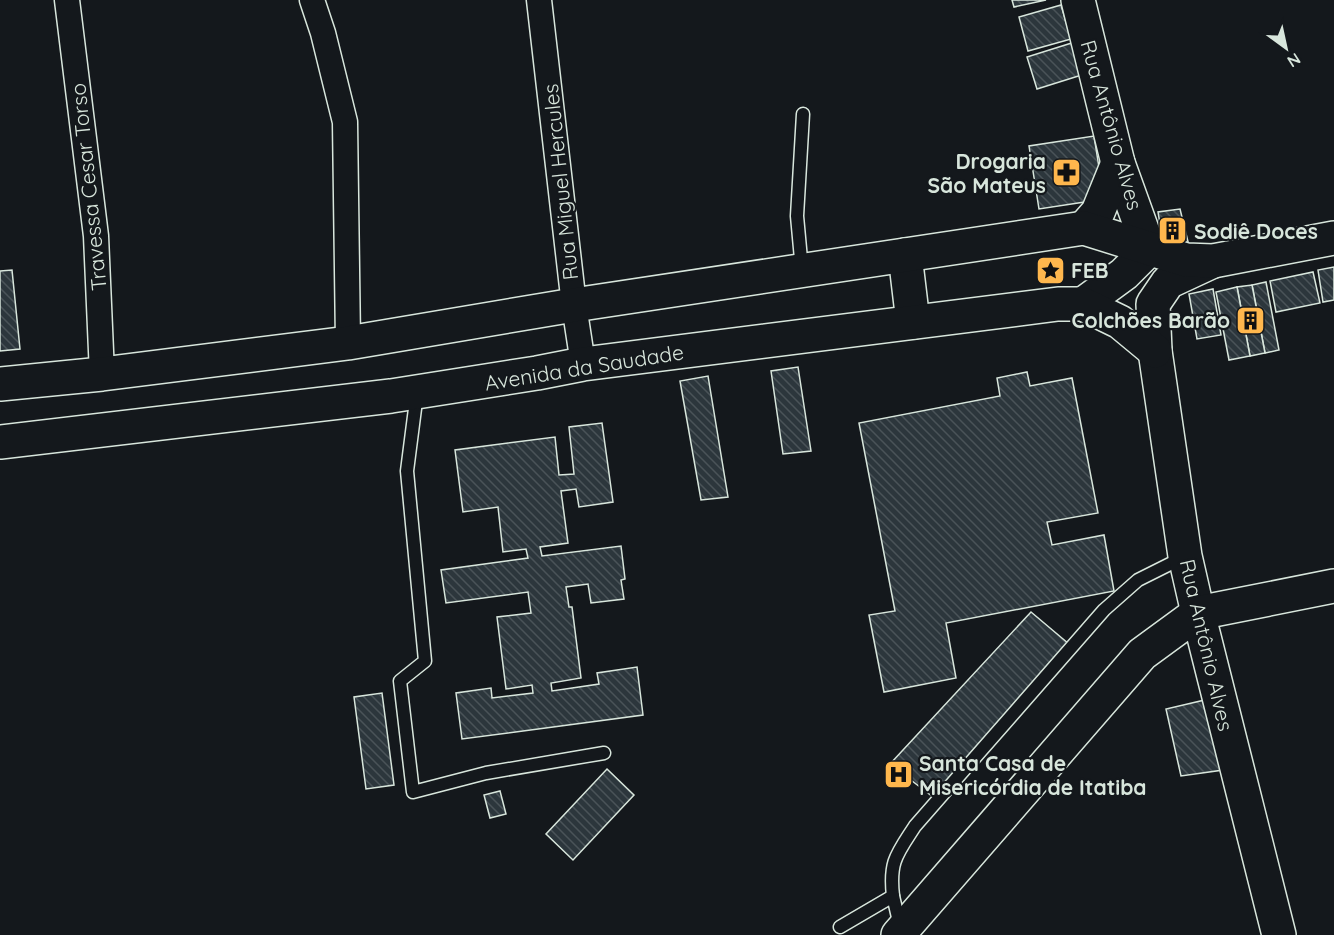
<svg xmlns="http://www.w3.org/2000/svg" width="1334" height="935" font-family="Quicksand,sans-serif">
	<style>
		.building { fill: url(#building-back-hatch); stroke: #d8e6dc; stroke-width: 1.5 }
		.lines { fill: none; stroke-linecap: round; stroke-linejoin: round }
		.lane-casing { stroke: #d8e6dc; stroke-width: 15 }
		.street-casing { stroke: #d8e6dc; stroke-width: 27 }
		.secondary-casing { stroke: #d8e6dc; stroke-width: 36 }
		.lane { stroke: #14181c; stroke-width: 12 }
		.street { stroke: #14181c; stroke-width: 24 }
		.secondary { stroke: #14181c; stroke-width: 33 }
		.labels { text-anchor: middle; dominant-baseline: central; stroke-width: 4.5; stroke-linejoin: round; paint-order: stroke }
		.street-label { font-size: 21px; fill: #d8e6dc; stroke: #14181c }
		.poi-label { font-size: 21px; font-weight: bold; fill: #d8e6dc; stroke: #14181c; text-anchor: start }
	</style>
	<defs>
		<pattern id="building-back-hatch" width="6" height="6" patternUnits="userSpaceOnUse" patternTransform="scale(1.5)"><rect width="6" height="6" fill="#2c363c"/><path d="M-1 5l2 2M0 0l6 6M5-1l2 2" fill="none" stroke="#4a5358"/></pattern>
	</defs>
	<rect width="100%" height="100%" fill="#14181c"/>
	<g class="building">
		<polygon points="1012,0 1046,0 1014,7"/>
		<polygon points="1061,5 1071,39 1028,51 1019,17"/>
		<polygon points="1078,41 1088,73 1037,89 1027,57"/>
		<polygon points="1094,136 1104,199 1039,209 1029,146"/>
		<polygon points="1180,209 1190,250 1165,254 1158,212"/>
		<polygon points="1334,267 1334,300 1323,302 1318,270"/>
		<polygon points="12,270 20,349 0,351 0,271"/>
		<polygon points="1313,272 1320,303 1276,312 1270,281"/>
		<polygon points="1266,282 1279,350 1265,353 1252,285"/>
		<polygon points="1252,285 1265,353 1250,356 1237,287"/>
		<polygon points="1237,287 1250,356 1229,360 1216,292"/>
		<polygon points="1213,289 1221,335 1197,339 1189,294"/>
		<polygon points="798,367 811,451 783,454 771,371"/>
		<polygon points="1027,372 1030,386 1072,378 1098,513 1047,522 1052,545 1104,535 1114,591 946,623 956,678 884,692 869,615 895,611 859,423 1000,396 997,378"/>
		<polygon points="708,376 728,497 701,500 680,381"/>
		<polygon points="602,423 613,502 579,507 576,489 561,491 568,543 540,547 542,556 621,546 625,579 621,580 624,599 591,603 588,584 566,587 569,607 572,607 581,678 551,683 552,691 599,684 597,673 637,667 643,715 462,739 456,693 491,688 492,698 533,693 532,685 506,689 497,617 531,613 528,592 446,603 441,570 528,558 526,549 503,552 498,507 463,512 455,450 555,437 559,475 574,474 569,427"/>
		<polygon points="1031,612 1069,644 933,797 890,764"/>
		<polygon points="382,693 394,785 366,789 354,697"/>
		<polygon points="1209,699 1223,770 1181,776 1166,709"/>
		<polygon points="607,769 634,795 573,860 546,834"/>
		<polygon points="500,791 506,814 490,818 484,795"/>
	</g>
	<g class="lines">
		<defs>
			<g id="lane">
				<polyline points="802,270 797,216 803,114"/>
				<polyline points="417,393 407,471 425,661 400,681 413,792 486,773 604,753"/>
				<path d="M 893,896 C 889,861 897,854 915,826 L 1104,610 L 1138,580 L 1184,557"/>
				<polyline points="840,927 893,896 900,926"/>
			</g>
			<g id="street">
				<polyline points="67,0 96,236 102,374"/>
				<polyline points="312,0 323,33 345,122 348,343"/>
				<polyline points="539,0 574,305 583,364"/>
			</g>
			<g id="secondary">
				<polyline points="1078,0 1118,163 1149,249 1124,274 1083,304"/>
				<polyline points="1084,228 1098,212 1118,163"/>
				<polyline points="905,255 913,322"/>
				<polyline points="1211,262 1168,282 1153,304 1155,351 1185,556 1198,613 1279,935"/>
				<polyline points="0,384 102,374 348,343 574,305 1084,228 1186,260 1213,261 1334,238"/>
				<polyline points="0,442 391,396 537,373 583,364 1058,304 1083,304 1120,322 1155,351"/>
				<polyline points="898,935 1142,654 1198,613 1334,586"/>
			</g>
		</defs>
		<use href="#lane" class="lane-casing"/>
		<use href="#street" class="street-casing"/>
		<use href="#secondary" class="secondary-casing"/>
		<use href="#lane" class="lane"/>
		<use href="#street" class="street"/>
		<use href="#secondary" class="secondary"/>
	</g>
	<defs>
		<symbol id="pharmacy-square" viewBox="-11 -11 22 22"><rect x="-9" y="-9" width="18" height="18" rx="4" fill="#ffb74d" stroke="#14181c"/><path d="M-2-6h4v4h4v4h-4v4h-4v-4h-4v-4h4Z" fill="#111"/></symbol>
		<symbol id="building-square" viewBox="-11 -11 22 22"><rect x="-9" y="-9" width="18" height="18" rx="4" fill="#ffb74d" stroke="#14181c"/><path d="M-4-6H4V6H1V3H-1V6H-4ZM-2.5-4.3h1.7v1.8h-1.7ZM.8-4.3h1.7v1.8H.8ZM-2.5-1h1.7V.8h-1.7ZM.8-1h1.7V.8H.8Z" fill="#111"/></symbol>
		<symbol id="sight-square" viewBox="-11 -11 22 22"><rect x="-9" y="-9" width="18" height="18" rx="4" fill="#ffb74d" stroke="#14181c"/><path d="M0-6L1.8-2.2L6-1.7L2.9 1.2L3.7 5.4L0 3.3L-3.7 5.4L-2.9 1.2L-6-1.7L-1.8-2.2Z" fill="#111"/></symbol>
		<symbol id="hospital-square" viewBox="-11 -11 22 22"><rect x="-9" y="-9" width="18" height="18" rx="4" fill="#ffb74d" stroke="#14181c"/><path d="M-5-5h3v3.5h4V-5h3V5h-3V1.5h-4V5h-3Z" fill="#111"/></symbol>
	</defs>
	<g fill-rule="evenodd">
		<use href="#pharmacy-square" x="1050" y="156" width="33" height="33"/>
		<use href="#building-square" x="1156" y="214" width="33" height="33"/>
		<use href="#sight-square" x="1034" y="254" width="33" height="33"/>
		<use href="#building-square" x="1234" y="304" width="33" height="33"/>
		<use href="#hospital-square" x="882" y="758" width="33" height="33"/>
	</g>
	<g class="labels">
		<g class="street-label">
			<text transform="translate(1112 125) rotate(74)">Rua Antônio Alves</text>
			<text transform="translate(560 182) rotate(-96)">Rua Miguel Hercules</text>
			<text transform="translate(88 187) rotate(-96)">Travessa Cesar Torso</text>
			<text transform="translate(584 367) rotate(-9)">Avenida da Saudade</text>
			<text transform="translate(1207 645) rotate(77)">Rua Antônio Alves</text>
		</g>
		<g class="poi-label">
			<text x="1046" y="161" text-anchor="end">Drogaria<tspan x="1046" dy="24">São Mateus</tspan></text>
			<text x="1194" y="231">Sodiê Doces</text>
			<text x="1071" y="270">FEB</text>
			<text x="1230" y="320" text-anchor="end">Colchões Barão</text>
			<text x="919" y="763">Santa Casa de<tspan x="919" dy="24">Misericórdia de Itatiba</tspan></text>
		</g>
	</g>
	<g transform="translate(1286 48) rotate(147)" stroke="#14181c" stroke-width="4.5" paint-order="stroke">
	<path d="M0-4.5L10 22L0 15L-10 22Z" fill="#d8e6dc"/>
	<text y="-9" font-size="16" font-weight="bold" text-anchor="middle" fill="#d8e6dc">N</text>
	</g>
</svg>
